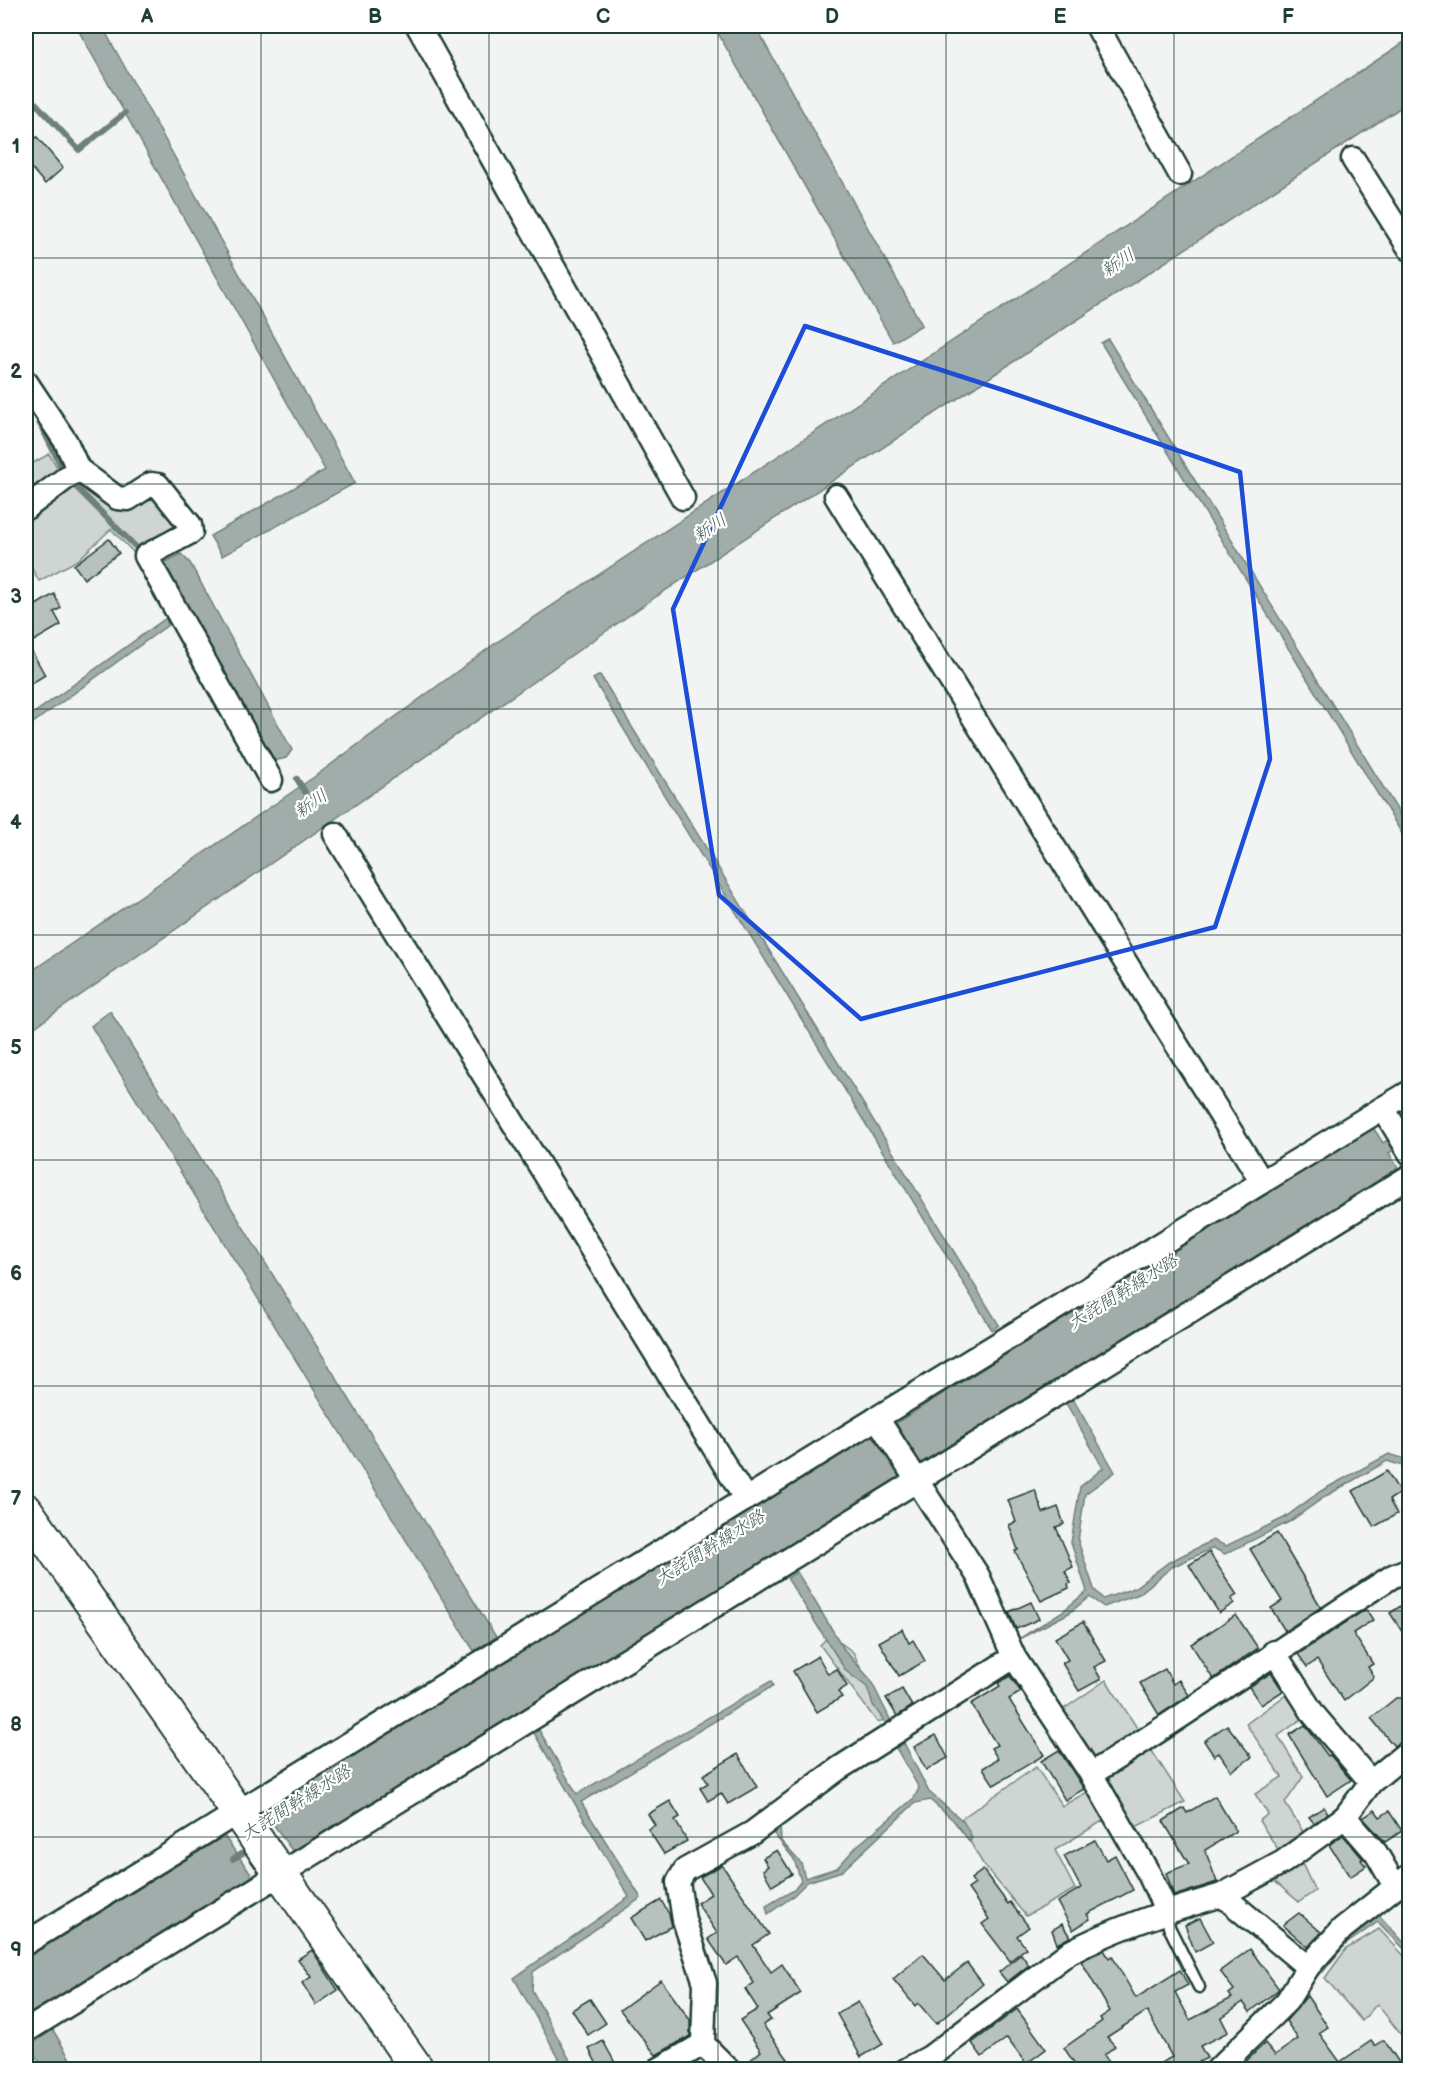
<svg xmlns="http://www.w3.org/2000/svg" width="1435" height="2095" font-family="'Balsamiq Sans','Klee One',sans-serif">
	<style>
		.green { fill: #ced5d3; stroke: #768984; stroke-width: 1.5 }
		.water { fill: #a1adaa; stroke: #6d807b; stroke-width: 1.5 }
		.lines { fill: none; stroke-linecap: round; stroke-linejoin: round }
		.stream { stroke: #6d807b; stroke-width: 6 }
		.building { fill: #b7c1bd; stroke: #1f3d34; stroke-width: 1.5 }
		.lane-casing { stroke: #1f3d34; stroke-width: 15 }
		.street-casing { stroke: #1f3d34; stroke-width: 27 }
		.secondary-casing { stroke: #1f3d34; stroke-width: 36 }
		.lane { stroke: #fff; stroke-width: 10 }
		.street { stroke: #fff; stroke-width: 22 }
		.secondary { stroke: #fff; stroke-width: 32 }
		.marked { fill: none; stroke: #1d4ed8; stroke-width: 4.5; stroke-linejoin: round }
		.grid { fill: none; stroke: #1f3d34; stroke-width: 1.5; stroke-opacity: 0.55 }
		.labels { text-anchor: middle; dominant-baseline: central; stroke-width: 4.5; stroke-linejoin: round; paint-order: stroke }
		.water-label { font-size: 18px; font-style: italic; fill: #465f57; stroke: #fff }
		.neatline { fill: none; stroke: #1f3d34; stroke-width: 2 }
		.grid-label { font-size: 20px; text-anchor: middle; font-weight: bold; fill: #1f3d34 }
	</style>
	<rect width="100%" height="100%" fill="#f2f3f3"/>
	<filter id="ink" filterUnits="userSpaceOnUse"><feTurbulence type="fractalNoise" baseFrequency=".0167" numOctaves="2"/><feDisplacementMap in="SourceGraphic" scale="12" xChannelSelector="R" yChannelSelector="G"/><feConvolveMatrix kernelMatrix="1 2 1 2 8 2 1 2 1" color-interpolation-filters="sRGB"/></filter>
	<g filter="url(#ink)">
		<g class="green">
			<polygon points="49,454 68,484 83,479 126,510 156,492 183,528 136,555 111,529 78,560 39,581 26,558 26,467"/>
			<polygon points="830,1635 853,1652 885,1720 877,1722 820,1645"/>
			<polygon points="1106,1680 1185,1802 1132,1829 1058,1713"/>
			<polygon points="1290,1692 1307,1715 1278,1736 1303,1777 1285,1803 1307,1838 1296,1851 1315,1891 1299,1902 1266,1874 1288,1864 1259,1821 1268,1814 1255,1794 1282,1777 1246,1724"/>
			<polygon points="1036,1767 1062,1806 1091,1790 1109,1817 1055,1850 1075,1889 1026,1916 983,1864 958,1821"/>
			<polygon points="1379,1929 1409,1961 1409,2045 1377,2004 1362,2021 1325,1978 1346,1949"/>
		</g>
		<g class="water">
			<polygon points="76,26 102,26 355,483 222,556 210,536 325,470"/>
			<polygon points="714,26 755,26 922,325 893,342"/>
			<polygon points="1409,39 1409,102 657,596 26,1033 26,975 314,777 497,642"/>
			<polygon points="1108,339 1409,829 1409,845 1101,343"/>
			<polygon points="181,554 190,563 292,750 286,758 274,761 164,563"/>
			<polygon points="166,618 168,625 26,728 26,719"/>
			<polygon points="600,675 999,1325 992,1330 593,679"/>
			<polygon points="110,1011 496,1637 474,1651 91,1026"/>
			<polygon points="1372,1126 1383,1143 1409,1126 1409,1140 1389,1153 1400,1171 922,1465 911,1449 891,1461 902,1479 293,1852 264,1811 874,1434 885,1451 905,1438 896,1423"/>
			<polygon points="1073,1399 1115,1472 1085,1494 1078,1541 1094,1589 1103,1599 1134,1588 1169,1562 1213,1540 1226,1546 1284,1518 1321,1491 1389,1454 1409,1460 1409,1468 1387,1461 1326,1496 1289,1522 1225,1554 1213,1548 1172,1567 1139,1594 1104,1607 1089,1597 1069,1613 1019,1639 1063,1611 1087,1591 1071,1543 1080,1487 1103,1468 1066,1403"/>
			<polygon points="797,1572 845,1651 870,1679 892,1723 889,1728 873,1705 867,1687 846,1671 787,1578"/>
			<polygon points="771,1681 773,1686 581,1802 641,1898 533,1972 532,1990 571,2062 578,2069 567,2069 561,2062 514,1978 629,1897 534,1733 539,1730 577,1794"/>
			<polygon points="904,1743 929,1792 963,1821 972,1837 970,1842 953,1820 930,1800 915,1803 842,1871 807,1882 792,1897 768,1914 766,1906 794,1890 801,1881 794,1859 774,1834 777,1825 780,1824 781,1841 801,1863 805,1878 837,1868 857,1846 914,1798 919,1788 896,1748"/>
			<polygon points="224,1836 254,1878 26,2019 26,1958"/>
			<polygon points="1377,1913 1409,1948 1409,1954 1378,1922 1345,1945 1323,1972 1321,1967 1346,1939"/>
			<polygon points="53,2030 76,2069 44,2069 29,2046"/>
		</g>
		<g class="lines">
			<g class="stream">
				<polyline points="26,96 30,97 79,150 125,113"/>
				<polyline points="39,422 62,468"/>
				<polyline points="74,485 138,549"/>
				<polyline points="297,779 305,792"/>
				<polyline points="233,1859 253,1847"/>
			</g>
		</g>
		<g class="building">
			<polygon points="37,137 63,168 45,184 26,162 26,144"/>
			<polygon points="109,539 119,553 84,579 74,565"/>
			<polygon points="54,594 61,608 54,612 61,625 32,642 26,632 26,611"/>
			<polygon points="26,641 45,675 26,687"/>
			<polygon points="1387,1471 1400,1493 1389,1500 1397,1514 1374,1527 1353,1491"/>
			<polygon points="1035,1490 1043,1513 1058,1507 1064,1524 1056,1527 1073,1567 1065,1571 1071,1583 1068,1584 1069,1588 1041,1601 1015,1551 1018,1550 1009,1525 1016,1522 1008,1500"/>
			<polygon points="1277,1533 1321,1607 1285,1631 1271,1608 1282,1601 1250,1549"/>
			<polygon points="1209,1552 1237,1595 1231,1599 1234,1603 1219,1613 1189,1565"/>
			<polygon points="1410,1600 1410,1644 1390,1613"/>
			<polygon points="1031,1602 1039,1619 1016,1629 1009,1612"/>
			<polygon points="1366,1609 1373,1620 1353,1633 1373,1664 1368,1667 1374,1677 1344,1701 1317,1660 1307,1667 1298,1654"/>
			<polygon points="1236,1615 1258,1648 1213,1679 1191,1644"/>
			<polygon points="1083,1622 1106,1661 1094,1667 1101,1679 1079,1691 1062,1663 1068,1660 1055,1638"/>
			<polygon points="902,1629 909,1643 913,1640 925,1661 899,1676 879,1642"/>
			<polygon points="818,1656 828,1674 837,1669 847,1686 838,1692 842,1697 817,1712 793,1671"/>
			<polygon points="1165,1669 1173,1684 1179,1680 1189,1695 1159,1715 1140,1683"/>
			<polygon points="1271,1673 1283,1691 1261,1705 1249,1687"/>
			<polygon points="1010,1676 1021,1692 1009,1699 1044,1755 994,1785 983,1768 998,1759 991,1748 997,1745 971,1704 1000,1686 998,1683"/>
			<polygon points="902,1689 912,1706 897,1716 886,1698"/>
			<polygon points="1396,1698 1402,1698 1408,1706 1403,1710 1410,1718 1410,1737 1394,1746 1371,1718"/>
			<polygon points="1227,1725 1252,1757 1231,1771 1219,1753 1214,1756 1204,1741"/>
			<polygon points="1305,1725 1328,1756 1330,1755 1351,1780 1327,1796 1289,1735"/>
			<polygon points="936,1735 948,1758 926,1770 914,1747"/>
			<polygon points="1059,1750 1084,1789 1065,1800 1041,1761"/>
			<polygon points="738,1754 757,1787 728,1804 721,1793 708,1801 700,1788 708,1783 703,1775"/>
			<polygon points="1215,1796 1236,1831 1205,1850 1217,1882 1174,1896 1166,1873 1189,1864 1163,1821 1184,1808 1187,1813"/>
			<polygon points="670,1801 680,1817 675,1820 687,1841 664,1854 648,1829 655,1825 648,1814"/>
			<polygon points="1324,1807 1328,1813 1314,1823 1309,1817"/>
			<polygon points="1375,1810 1380,1817 1389,1811 1402,1831 1385,1842 1363,1818"/>
			<polygon points="1343,1835 1363,1859 1361,1860 1366,1866 1350,1877 1329,1845"/>
			<polygon points="1095,1840 1106,1860 1115,1855 1133,1890 1087,1914 1090,1919 1073,1930 1057,1902 1081,1888 1064,1856"/>
			<polygon points="777,1850 792,1874 772,1886 763,1870 768,1866 763,1858"/>
			<polygon points="722,1865 769,1934 753,1945 771,1972 782,1964 801,1993 767,2015 771,2020 763,2025 796,2070 756,2070 749,2061 761,2051 740,2020 758,2009 745,1989 754,1983 738,1957 726,1965 708,1939 717,1933 697,1903 711,1894 700,1877"/>
			<polygon points="983,1870 1008,1904 1010,1902 1029,1927 1017,1936 1026,1948 1010,1961 982,1924 989,1919 968,1889 975,1884 971,1879"/>
			<polygon points="661,1900 669,1914 672,1926 645,1941 631,1918"/>
			<polygon points="1299,1913 1321,1932 1308,1947 1283,1925"/>
			<polygon points="1200,1918 1213,1942 1195,1952 1185,1925"/>
			<polygon points="1062,1924 1070,1937 1057,1944 1052,1930"/>
			<polygon points="1250,1949 1279,1989 1250,2012 1243,2002 1221,2018 1228,2032 1200,2046 1207,2058 1199,2062 1203,2070 1148,2070 1172,2057 1147,2011 1107,2037 1115,2046 1104,2055 1115,2070 1079,2070 1064,2048 1102,2021 1100,2018 1110,2011 1081,1961 1104,1950 1109,1958 1112,1956 1136,1998 1180,1970 1188,1985 1175,1992 1190,2020 1232,1998 1229,1994 1234,1990 1220,1971"/>
			<polygon points="312,1950 338,1990 316,2005 302,1983 311,1977 298,1959"/>
			<polygon points="923,1954 945,1980 967,1963 983,1984 936,2024 918,2003 915,2006 893,1979"/>
			<polygon points="1021,1954 1029,1965 1007,1982 999,1972"/>
			<polygon points="661,1980 690,2020 690,2036 656,2055 620,2010"/>
			<polygon points="1307,1996 1328,2027 1319,2033 1340,2062 1371,2041 1375,2046 1384,2040 1404,2070 1237,2070 1265,2043 1275,2055 1298,2039 1286,2021"/>
			<polygon points="590,1999 606,2023 588,2035 572,2010"/>
			<polygon points="858,2002 883,2044 861,2057 837,2014"/>
			<polygon points="1017,2009 1046,2049 1026,2064 1007,2038 982,2057 972,2043"/>
			<polygon points="603,2041 619,2070 600,2070 589,2049"/>
		</g>
		<g class="lines">
			<defs>
				<polyline id="lane" points="1167,1912 1169,1927 1199,1987"/>
				<g id="street">
					<polyline points="418,26 683,498"/>
					<polyline points="1097,26 1180,174"/>
					<polyline points="1353,159 1410,249"/>
					<polyline points="26,382 66,442 78,469 117,498 128,499 151,484 158,485 190,525 191,532 146,556 271,780"/>
					<polyline points="836,496 1262,1182"/>
					<polyline points="26,508 78,469"/>
					<polyline points="335,834 745,1498"/>
					<polyline points="1383,1108 1410,1092"/>
					<polyline points="877,1418 1383,1108 1410,1153"/>
					<polyline points="1274,1652 1314,1715 1371,1782"/>
					<path d="M 1091,1774 C 1193,1711 1291,1641 1393,1576 L 1410,1569"/>
					<polyline points="1345,1817 1376,1853 1395,1886"/>
					<polyline points="1222,1895 1283,1862 1345,1817 1371,1782 1410,1750"/>
					<polyline points="26,1943 877,1418 978,1576 1014,1657 1091,1774 1149,1874 1167,1912"/>
					<polyline points="26,2031 1410,1176"/>
					<polyline points="658,2070 703,2044"/>
					<polyline points="729,2070 703,2044 705,1983 684,1920 678,1882 685,1870 752,1833 838,1769 1014,1657"/>
					<path d="M 906,2070 L 930,2057 L 1068,1953 C 1116,1927 1170,1911 1222,1895 L 1308,1967"/>
					<polyline points="1217,2070 1287,2001 1308,1967 1342,1929 1410,1875"/>
				</g>
				<polyline id="secondary" points="26,1510 418,2070"/>
			</defs>
			<use href="#lane" class="lane-casing"/>
			<use href="#street" class="street-casing"/>
			<use href="#secondary" class="secondary-casing"/>
			<use href="#lane" class="lane"/>
			<use href="#street" class="street"/>
			<use href="#secondary" class="secondary"/>
		</g>
	</g>
	<path class="marked" d="M 805,326 L 1006,391 L 1240,472 L 1270,759 L 1215,927 L 861,1019 L 719,895 L 673,609 Z"/>
	<path class="grid" d="M 261,26 L 261,2070M 489,26 L 489,2070M 718,26 L 718,2070M 946,26 L 946,2070M 1174,26 L 1174,2070M 26,258 L 1410,258M 26,484 L 1410,484M 26,709 L 1410,709M 26,935 L 1410,935M 26,1160 L 1410,1160M 26,1386 L 1410,1386M 26,1611 L 1410,1611M 26,1837 L 1410,1837"/>
	<g class="labels">
		<g class="water-label">
			<text transform="translate(1118 263) rotate(-33)">新川</text>
			<text transform="translate(710 528) rotate(-33)">新川</text>
			<text transform="translate(311 804) rotate(-35)">新川</text>
			<text transform="translate(1123 1292) rotate(-32)">大詫間幹線水路</text>
			<text transform="translate(710 1548) rotate(-32)">大詫間幹線水路</text>
			<text transform="translate(296 1803) rotate(-32)">大詫間幹線水路</text>
		</g>
	</g>
	<rect width="1435" height="2095" fill="none" stroke="#fff" stroke-width="66"/>
	<rect x="33" y="33" width="1369" height="2029" class="neatline"/>
	<g class="grid-label">
		<text x="147" y="23">A</text>
		<text x="375" y="23">B</text>
		<text x="603" y="23">C</text>
		<text x="832" y="23">D</text>
		<text x="1060" y="23">E</text>
		<text x="1288" y="23">F</text>
		<text x="16" y="153">1</text>
		<text x="16" y="378">2</text>
		<text x="16" y="603">3</text>
		<text x="16" y="829">4</text>
		<text x="16" y="1054">5</text>
		<text x="16" y="1280">6</text>
		<text x="16" y="1505">7</text>
		<text x="16" y="1731">8</text>
		<text x="16" y="1956">9</text>
	</g>
</svg>
